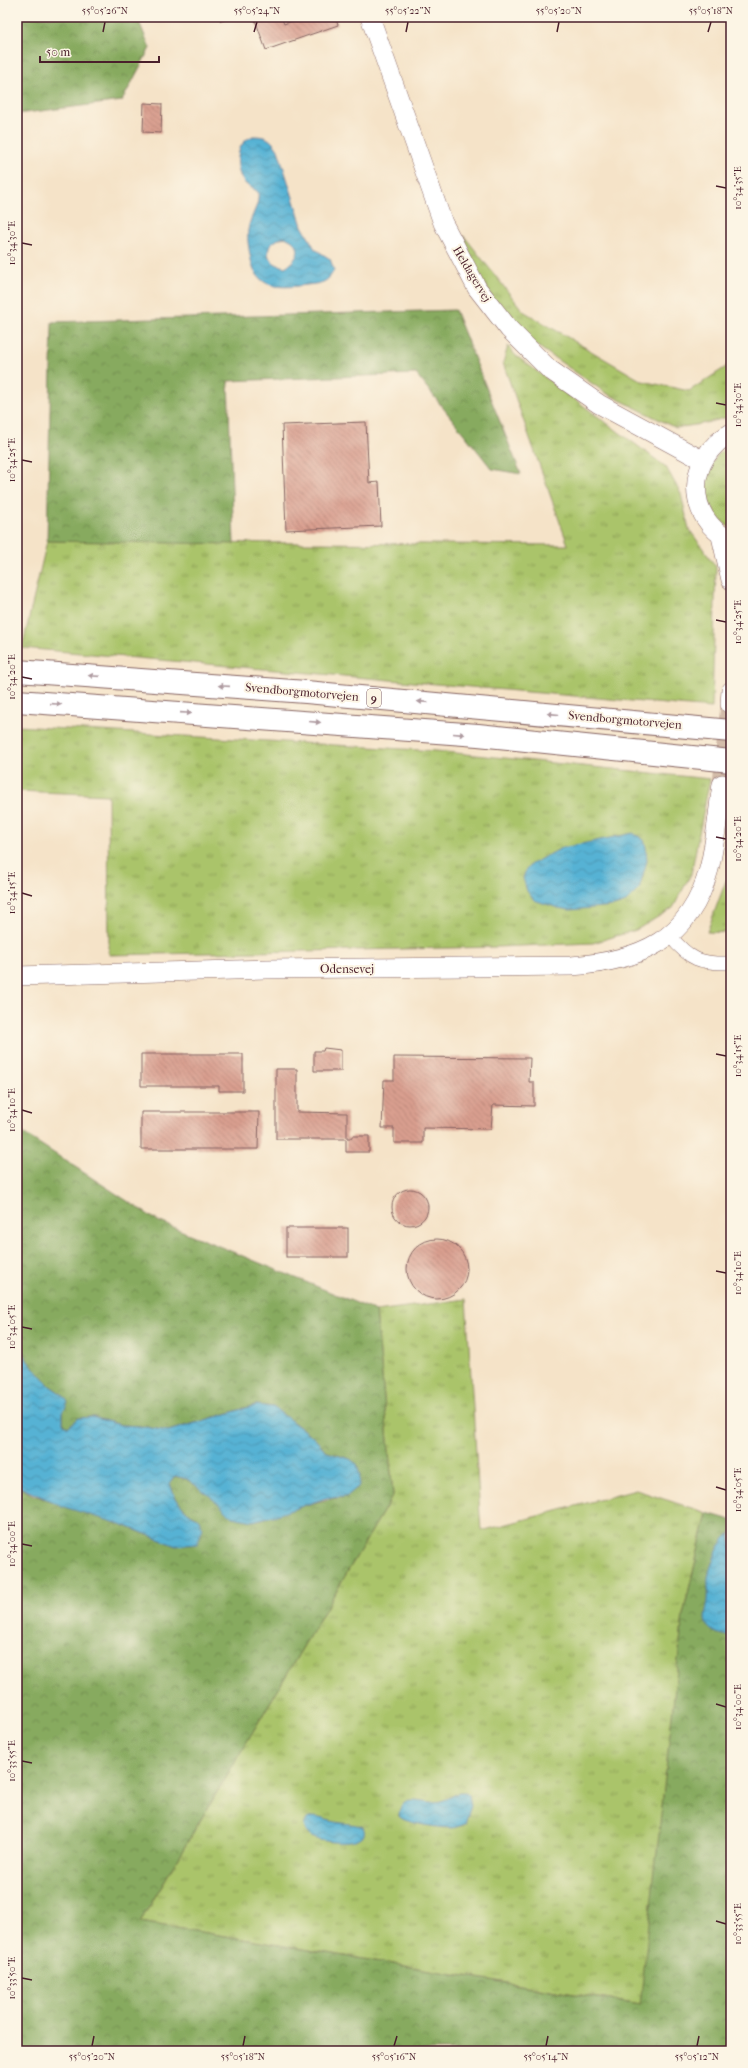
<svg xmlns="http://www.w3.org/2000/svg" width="748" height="2068" font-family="'IM FELL French Canon',serif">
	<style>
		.grass { fill: url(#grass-tufts); stroke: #7a724a }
		.forest { fill: url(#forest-crowns); stroke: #686444 }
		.water { fill: url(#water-waves); stroke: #506880; fill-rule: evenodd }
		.building { fill: url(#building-back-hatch) }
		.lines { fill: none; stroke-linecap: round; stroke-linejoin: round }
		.secondary-tunnel { stroke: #d3bca9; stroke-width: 19; stroke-dasharray: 19 10; stroke-linecap: butt }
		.street-casing { stroke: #866462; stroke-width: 14 }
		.secondary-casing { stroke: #866462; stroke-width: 20 }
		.highway-casing { stroke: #866462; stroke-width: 24 }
		.street { stroke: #fff; stroke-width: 13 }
		.secondary { stroke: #fff; stroke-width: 19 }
		.highway { stroke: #fff; stroke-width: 22 }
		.oneway { fill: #ae9aa0 }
		.ticks { fill: none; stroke: #4a1f2b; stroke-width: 1.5 }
		.labels { text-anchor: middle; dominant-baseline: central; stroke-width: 4; stroke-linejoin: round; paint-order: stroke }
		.shield { fill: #fcf5e5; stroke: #7f5f63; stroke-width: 1 }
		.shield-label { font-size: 11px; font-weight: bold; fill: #4a1f2b }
		.street-label { font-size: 12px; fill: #4a1f2b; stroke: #fcf5e5 }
		.neatline { fill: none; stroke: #4a1f2b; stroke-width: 1.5 }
		.ticks-label { font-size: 10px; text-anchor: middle; fill: #4a1f2b }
	</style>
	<defs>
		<pattern id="grass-tufts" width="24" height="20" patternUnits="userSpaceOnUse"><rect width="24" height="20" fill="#aac46a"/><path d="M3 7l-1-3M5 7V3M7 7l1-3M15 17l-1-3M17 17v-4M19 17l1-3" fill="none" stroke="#8c9f57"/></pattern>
		<pattern id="forest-crowns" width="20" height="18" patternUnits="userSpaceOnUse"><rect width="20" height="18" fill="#87aa5e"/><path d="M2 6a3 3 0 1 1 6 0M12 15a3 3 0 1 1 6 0" fill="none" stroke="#708a4e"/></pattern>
		<pattern id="water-waves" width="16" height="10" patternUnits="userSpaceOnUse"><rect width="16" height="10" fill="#56b2d4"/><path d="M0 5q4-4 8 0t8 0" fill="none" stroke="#4990ac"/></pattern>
		<pattern id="building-back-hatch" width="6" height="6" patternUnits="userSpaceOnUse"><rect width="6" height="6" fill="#d99f8f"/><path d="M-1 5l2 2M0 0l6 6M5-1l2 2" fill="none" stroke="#b28175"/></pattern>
	</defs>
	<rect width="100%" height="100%" fill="#fcf5e5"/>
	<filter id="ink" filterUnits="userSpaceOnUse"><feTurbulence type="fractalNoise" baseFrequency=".025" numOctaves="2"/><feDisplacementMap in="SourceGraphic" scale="8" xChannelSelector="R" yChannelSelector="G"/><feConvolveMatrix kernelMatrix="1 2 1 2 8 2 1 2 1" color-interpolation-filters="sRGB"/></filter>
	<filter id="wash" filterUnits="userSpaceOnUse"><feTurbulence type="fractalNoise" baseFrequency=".012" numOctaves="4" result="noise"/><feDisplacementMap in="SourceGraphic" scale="16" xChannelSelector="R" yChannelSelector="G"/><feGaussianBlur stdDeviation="0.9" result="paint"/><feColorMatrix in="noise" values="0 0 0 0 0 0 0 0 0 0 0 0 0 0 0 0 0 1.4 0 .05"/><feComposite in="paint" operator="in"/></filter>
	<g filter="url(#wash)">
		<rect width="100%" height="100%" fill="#f5e3c8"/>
		<g class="grass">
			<polygon points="464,236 523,311 642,381 689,391 726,367 731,356 731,416 707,423 676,428 606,393 530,341 477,280"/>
			<polygon points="508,346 515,355 666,467 681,494 689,529 716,567 712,708 22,648 47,541 568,545 503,363"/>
			<path d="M 731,445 L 731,528 C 726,525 720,521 717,516 C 699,493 704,459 731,445 Z"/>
			<polygon points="17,726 436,751 710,779 691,874 673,908 636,930 593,943 497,947 109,955 108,795 17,791"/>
			<polygon points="731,867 731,933 707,932"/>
			<polygon points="466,1299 481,1531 636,1490 707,1513 683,1615 641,2005 140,1922 393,1495 376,1311"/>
		</g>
		<g class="forest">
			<polygon points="17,17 137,17 150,48 122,101 17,114"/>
			<polygon points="455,310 521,474 492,469 416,374 228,381 234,544 47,541 52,322"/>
			<path d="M 17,1129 L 158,1221 L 376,1311 L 393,1495 L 140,1922 L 640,2005 L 683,1615 L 707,1513 L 731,1520 L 731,2051 L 17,2051 L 17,1486 L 33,1495 L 123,1525 L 176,1546 L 198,1518 C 183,1512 174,1498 170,1483 L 175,1476 L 187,1479 L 210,1496 L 253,1521 C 285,1514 314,1499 346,1497 L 350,1459 L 327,1452 L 314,1438 L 273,1407 L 256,1405 L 168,1431 L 140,1426 L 121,1425 L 92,1417 L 79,1418 L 68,1427 L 63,1423 L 63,1395 L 50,1386 L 27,1360 L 17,1337 Z"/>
		</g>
		<g class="water">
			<path d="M 253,136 C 267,136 271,139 278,150 L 302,226 L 315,249 L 330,259 L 334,270 C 327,284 321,283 307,285 C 281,288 258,291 251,260 C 249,250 247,240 248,230 C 250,216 260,206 258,192 C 255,189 250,188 247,185 C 236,177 234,151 245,141 C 247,139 251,137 253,136 ZM 285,237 C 304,245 300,258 285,267 C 262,263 263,242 285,237 Z"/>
			<polygon points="633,833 644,840 646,847 647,861 639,889 626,902 614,906 570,910 558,908 534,900 527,891 523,878 526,870 531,864 562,848"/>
			<path d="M 17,1337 L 27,1360 L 50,1386 L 63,1395 L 68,1402 L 63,1412 L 63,1423 L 68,1427 L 79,1418 L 92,1417 L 121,1425 L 140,1426 L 168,1431 L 256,1405 L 273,1407 L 314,1438 L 327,1452 L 350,1459 L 357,1464 L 360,1476 L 359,1486 L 346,1497 L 326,1498 L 277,1515 L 253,1521 L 232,1517 L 210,1496 L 187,1479 L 175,1476 L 170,1483 C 174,1498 183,1512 198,1518 L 203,1528 L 197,1544 L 176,1546 L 123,1525 L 64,1507 L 17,1486 Z"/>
			<path d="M 731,1533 L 731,1638 C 722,1633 711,1635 706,1623 C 703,1617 708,1605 708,1599 C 709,1592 707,1584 708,1577 C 711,1563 719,1541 731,1533 Z"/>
			<path d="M 459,1792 L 466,1792 L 469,1795 L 471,1806 L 465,1824 C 460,1826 455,1828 450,1828 C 440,1828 403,1823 399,1816 C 400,1792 419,1802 433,1802 C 443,1802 451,1797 459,1792 Z"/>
			<path d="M 312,1817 C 320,1817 324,1820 331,1821 C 342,1824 353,1823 363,1827 C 374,1849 319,1843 310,1836 C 306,1833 305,1829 304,1825 L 307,1819 Z"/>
		</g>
		<g id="blocks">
			<g class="building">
				<polygon points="219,17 231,17 221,21"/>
				<polygon points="254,17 281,17 284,24 303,17 335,17 338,25 266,50"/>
				<polygon points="144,103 162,104 161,133 143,132"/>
				<polygon points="366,422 369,483 379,482 381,526 286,530 282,425"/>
				<polygon points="324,1048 341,1050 341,1071 314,1071 314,1051 323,1051"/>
				<polygon points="141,1054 243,1054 243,1091 219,1091 219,1086 141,1086"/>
				<polygon points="394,1057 530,1058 529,1082 534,1082 534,1106 493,1105 491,1129 423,1128 423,1143 394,1143 394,1128 382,1128 384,1080 394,1080"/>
				<polygon points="276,1069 297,1069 297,1112 347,1113 347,1138 352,1138 352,1136 369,1136 369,1152 346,1152 346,1139 276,1139"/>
				<polygon points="141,1112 259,1112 258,1149 141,1149"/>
				<circle cx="410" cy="1207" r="18"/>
				<rect x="286" y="1228" width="62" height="29"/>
				<circle cx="437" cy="1269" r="30"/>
			</g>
		</g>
	</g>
	<g filter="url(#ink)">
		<use href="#blocks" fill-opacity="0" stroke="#866462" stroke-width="1"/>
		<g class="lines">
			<polyline class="secondary-tunnel" points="722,784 730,704"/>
			<defs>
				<path id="street" d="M 670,936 C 690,960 700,964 731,963"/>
				<g id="secondary">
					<polyline points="370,17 443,223 477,288 509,329 549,369 599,404 702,460"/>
					<path d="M 731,433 C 686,458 684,517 731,541"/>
					<polyline points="721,536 731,580"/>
					<polyline points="730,704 731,691"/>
					<path d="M 17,976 L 266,969 L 571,966 C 639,961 690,941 709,869 C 716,841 718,812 722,784"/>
				</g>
				<g id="highway">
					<polyline points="17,671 306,692 731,731"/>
					<polyline points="17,701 478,735 731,761"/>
				</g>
			</defs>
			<use href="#street" class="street-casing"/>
			<use href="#secondary" class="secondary-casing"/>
			<use href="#highway" class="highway-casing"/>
			<use href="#street" class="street"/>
			<use href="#secondary" class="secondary"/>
			<use href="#highway" class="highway"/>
		</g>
		<defs><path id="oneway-solid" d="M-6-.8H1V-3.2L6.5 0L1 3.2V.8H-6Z"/></defs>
		<g class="oneway">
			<use href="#oneway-solid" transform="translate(94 676) rotate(-176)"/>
			<use href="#oneway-solid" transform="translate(224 686) rotate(-176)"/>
			<use href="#oneway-solid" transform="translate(423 702) rotate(-175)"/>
			<use href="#oneway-solid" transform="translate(56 704) rotate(4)"/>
			<use href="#oneway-solid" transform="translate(186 713) rotate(4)"/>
			<use href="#oneway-solid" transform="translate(553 714) rotate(-175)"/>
			<use href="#oneway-solid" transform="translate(315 722) rotate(5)"/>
			<use href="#oneway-solid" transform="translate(459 734) rotate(5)"/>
		</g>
	</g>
	<path class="ticks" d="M 103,32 L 105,22M 254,32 L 257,22M 406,32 L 408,22M 557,32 L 559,22M 708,32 L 711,22M 716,186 L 726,188M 22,243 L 32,245M 716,403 L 726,405M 22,460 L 32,462M 716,620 L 726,622M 22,677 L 32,679M 716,837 L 726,839M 22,893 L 32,896M 716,1054 L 726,1056M 22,1110 L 32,1113M 716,1271 L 726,1273M 22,1327 L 32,1329M 716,1487 L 726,1490M 22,1544 L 32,1546M 716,1704 L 726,1707M 22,1761 L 32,1763M 716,1921 L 726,1924M 22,1978 L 32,1980M 92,2046 L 94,2036M 243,2046 L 245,2036M 394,2046 L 397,2036M 546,2046 L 548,2036M 697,2046 L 699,2036"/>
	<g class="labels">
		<rect class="shield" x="367" y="689" width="14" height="18" rx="3"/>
		<g class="shield-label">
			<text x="374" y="698">9</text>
		</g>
		<g class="street-label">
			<text transform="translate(472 274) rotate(59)">Heldagervej</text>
			<text transform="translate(302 692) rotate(5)">Svendborgmotorvejen</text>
			<text transform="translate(625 720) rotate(5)">Svendborgmotorvejen</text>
			<text x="347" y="969">Odensevej</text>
		</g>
	</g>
	<rect width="748" height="2068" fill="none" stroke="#fcf5e5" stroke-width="44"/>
	<path d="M40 56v6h119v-6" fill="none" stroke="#4a1f2b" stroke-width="2"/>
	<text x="46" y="56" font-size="12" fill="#4a1f2b" stroke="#fcf5e5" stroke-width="3" paint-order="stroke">50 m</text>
	<rect x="22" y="22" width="704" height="2024" class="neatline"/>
	<g class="ticks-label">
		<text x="105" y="14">55°05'26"N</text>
		<text x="257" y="14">55°05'24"N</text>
		<text x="408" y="14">55°05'22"N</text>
		<text x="559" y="14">55°05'20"N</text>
		<text x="711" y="14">55°05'18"N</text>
		<text transform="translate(737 188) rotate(-90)" y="4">10°34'35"E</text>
		<text transform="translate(11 243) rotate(-90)" y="4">10°34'30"E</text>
		<text transform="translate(737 405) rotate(-90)" y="4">10°34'30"E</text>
		<text transform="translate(11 460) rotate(-90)" y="4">10°34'25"E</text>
		<text transform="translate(737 622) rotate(-90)" y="4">10°34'25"E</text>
		<text transform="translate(11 677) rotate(-90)" y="4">10°34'20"E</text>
		<text transform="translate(737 839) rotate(-90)" y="4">10°34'20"E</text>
		<text transform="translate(11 893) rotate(-90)" y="4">10°34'15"E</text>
		<text transform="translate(737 1056) rotate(-90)" y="4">10°34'15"E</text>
		<text transform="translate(11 1110) rotate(-90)" y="4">10°34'10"E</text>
		<text transform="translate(737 1273) rotate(-90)" y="4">10°34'10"E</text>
		<text transform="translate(11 1327) rotate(-90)" y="4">10°34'05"E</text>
		<text transform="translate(737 1490) rotate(-90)" y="4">10°34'05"E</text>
		<text transform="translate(11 1544) rotate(-90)" y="4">10°34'00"E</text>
		<text transform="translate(737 1707) rotate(-90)" y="4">10°34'00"E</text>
		<text transform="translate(11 1761) rotate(-90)" y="4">10°33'55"E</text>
		<text transform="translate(737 1924) rotate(-90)" y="4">10°33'55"E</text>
		<text transform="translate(11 1978) rotate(-90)" y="4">10°33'50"E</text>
		<text x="92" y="2060">55°05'20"N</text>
		<text x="243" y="2060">55°05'18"N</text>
		<text x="394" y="2060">55°05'16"N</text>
		<text x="546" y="2060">55°05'14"N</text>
		<text x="697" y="2060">55°05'12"N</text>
	</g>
</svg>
